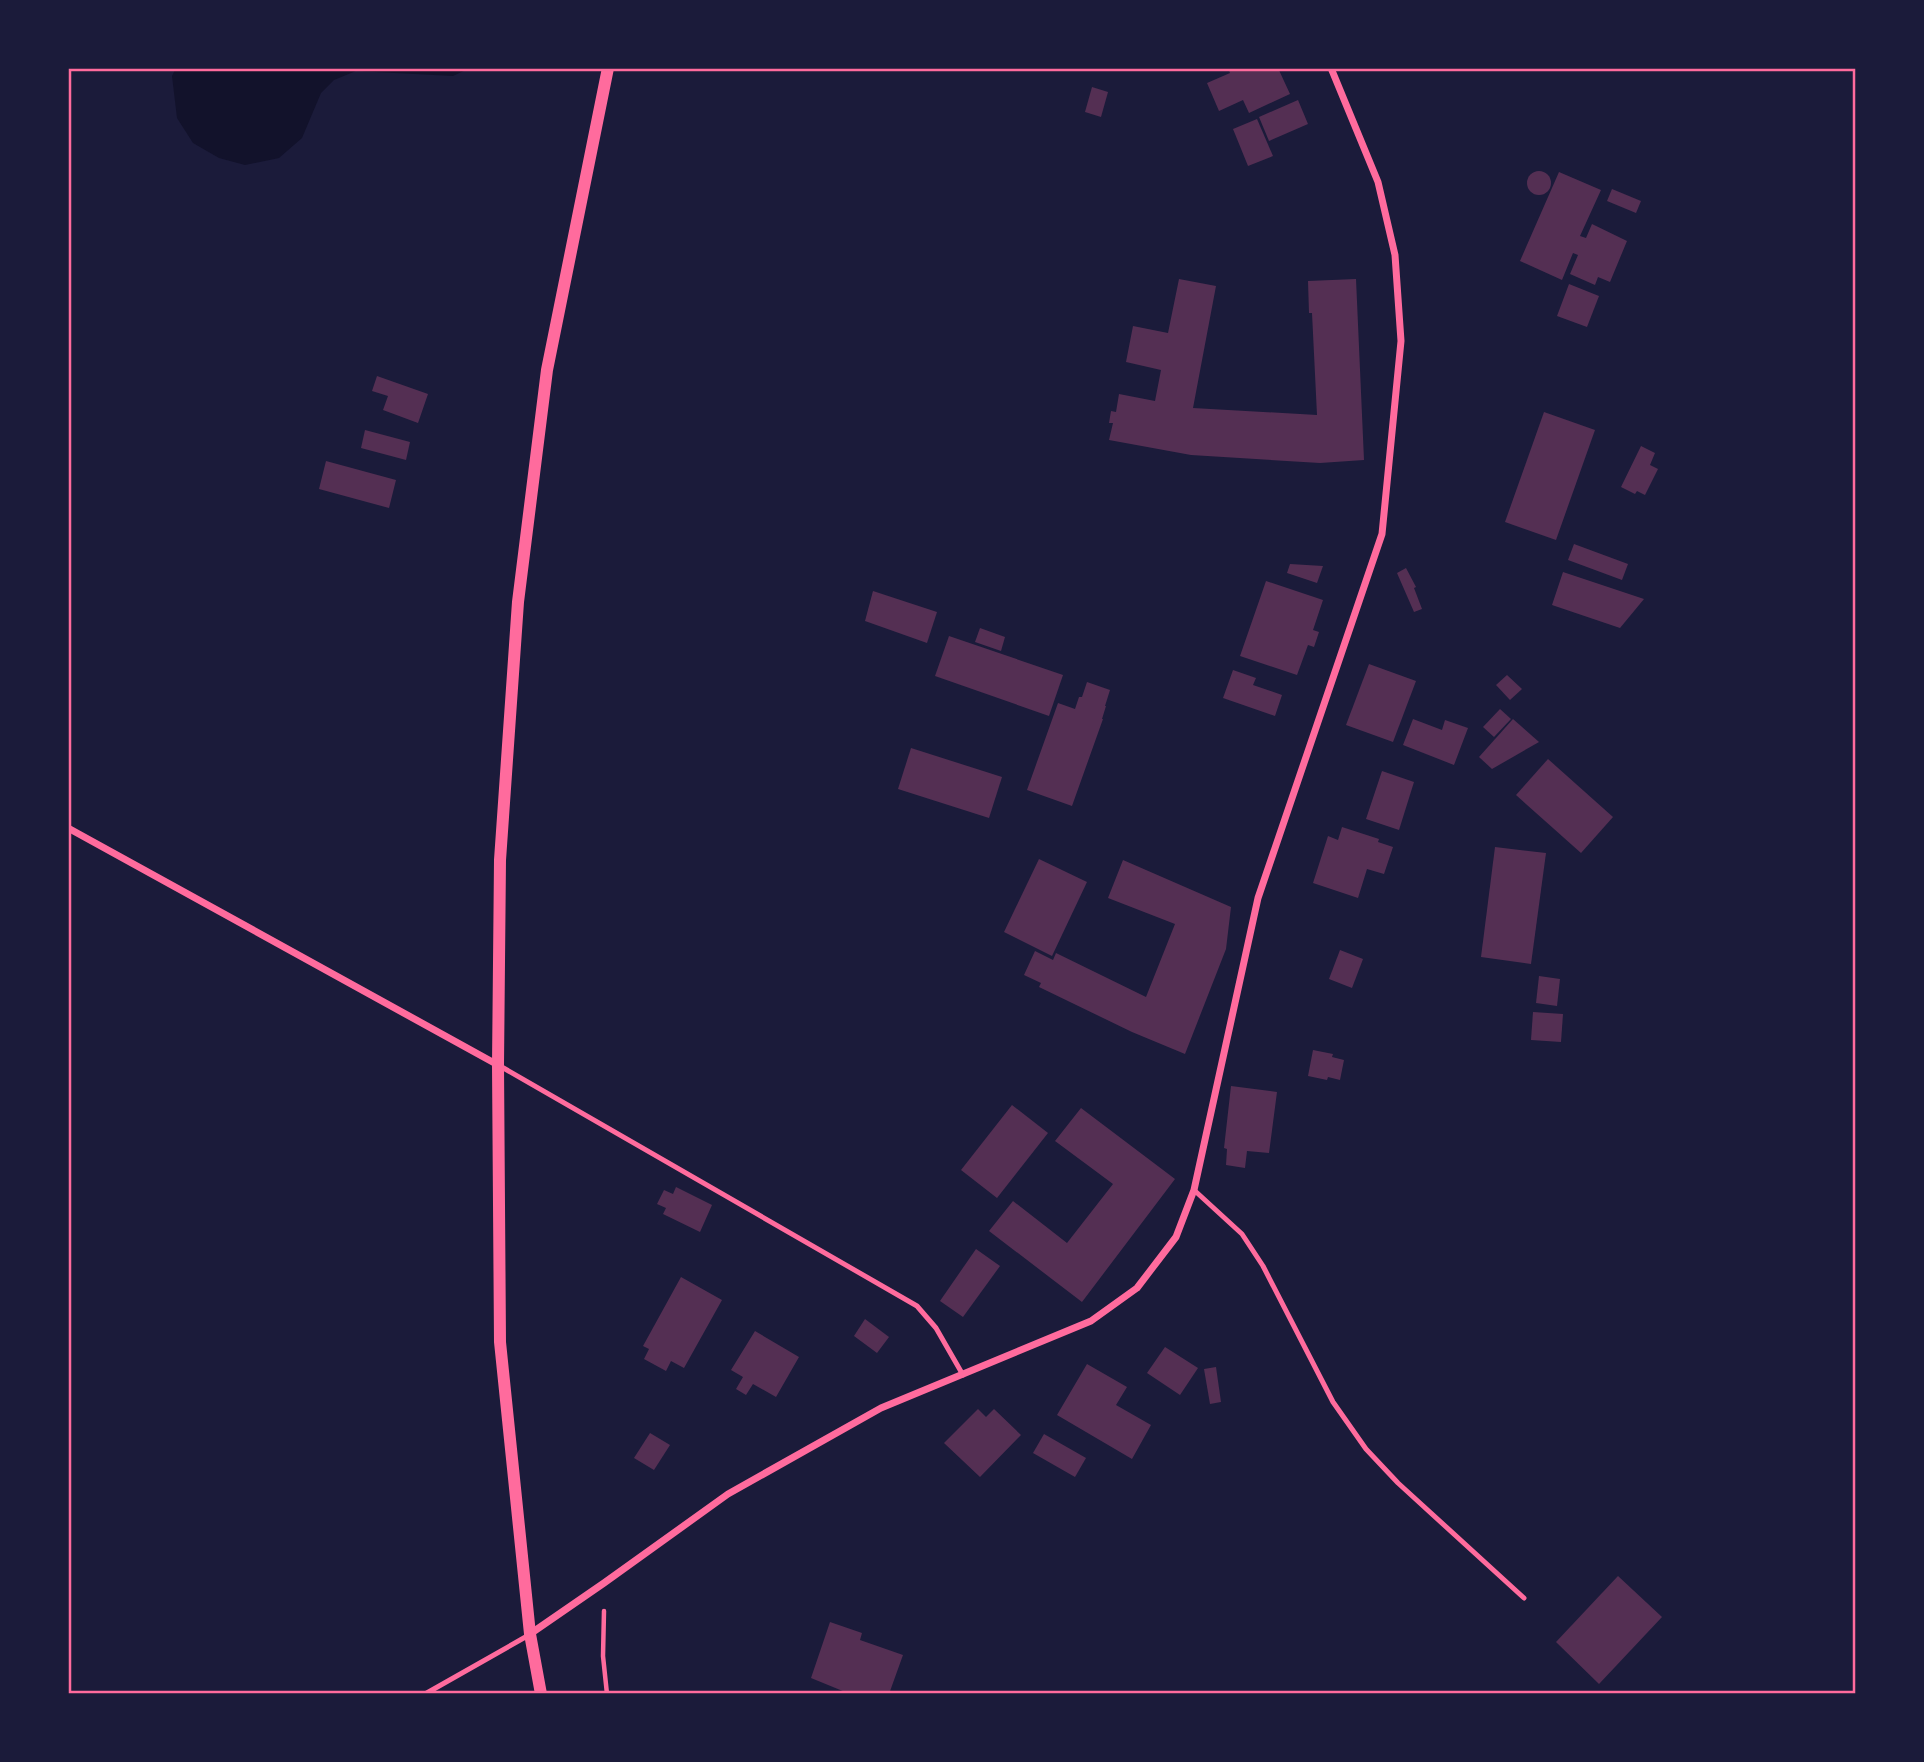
<svg xmlns="http://www.w3.org/2000/svg" width="1924" height="1762" font-family="'Playfair Display',serif">
	<style>
		.water { fill: #12122b }
		.building { fill: #542f53 }
		.lines { fill: none; stroke-linecap: round; stroke-linejoin: round }
		.path { stroke: #ff6b9d; stroke-width: 4.5 }
		.service { stroke: #ff6b9d; stroke-width: 5 }
		.minor { stroke: #ff6b9d; stroke-width: 7 }
		.tertiary { stroke: #ff6b9d; stroke-width: 12 }
		.neatline { fill: none; stroke: #ff6b9d; stroke-width: 2.5 }
	</style>
	<rect width="100%" height="100%" fill="#1b1b3a"/>
	<polygon class="water" points="176,68 470,68 453,76 356,71 334,80 321,93 302,138 279,158 245,165 219,158 193,143 177,118 172,76"/>
	<g class="building">
		<polygon points="1228,68 1278,68 1290,94 1249,113 1243,100 1219,111 1207,83 1230,73"/>
		<polygon points="1092,87 1108,92 1101,117 1085,112"/>
		<polygon points="1298,100 1308,124 1269,141 1259,117"/>
		<polygon points="1257,119 1273,156 1248,166 1233,129"/>
		<circle cx="1539" cy="183" r="12"/>
		<polygon points="1559,172 1601,190 1580,236 1586,238 1592,224 1627,241 1610,282 1598,277 1595,285 1570,274 1578,255 1573,253 1562,280 1520,261"/>
		<polygon points="1612,189 1641,201 1636,213 1607,201"/>
		<polygon points="1179,279 1216,286 1193,408 1317,415 1312,313 1309,313 1308,281 1356,279 1364,460 1320,463 1191,455 1109,440 1113,423 1109,423 1111,411 1116,412 1119,394 1155,401 1161,370 1126,362 1133,326 1168,333"/>
		<polygon points="1569,284 1599,296 1587,327 1557,316"/>
		<polygon points="377,376 428,394 418,423 383,410 388,396 372,391"/>
		<polygon points="1544,412 1595,430 1556,540 1505,522"/>
		<polygon points="365,430 410,442 406,460 361,448"/>
		<polygon points="1641,446 1655,453 1650,465 1658,469 1645,495 1637,491 1635,494 1621,487"/>
		<polygon points="326,461 396,480 389,508 319,489"/>
		<polygon points="1574,544 1628,564 1622,580 1568,560"/>
		<polygon points="1290,564 1323,566 1317,583 1287,573"/>
		<polygon points="1406,568 1416,587 1414,588 1422,609 1414,612 1397,573"/>
		<polygon points="1563,572 1644,599 1620,628 1552,605"/>
		<polygon points="1266,581 1323,600 1313,630 1319,632 1314,647 1308,645 1297,675 1240,656"/>
		<polygon points="873,591 937,612 927,643 865,621"/>
		<polygon points="980,628 1005,637 1001,651 975,642"/>
		<polygon points="949,636 1063,675 1049,716 935,676"/>
		<polygon points="1369,664 1416,681 1393,742 1346,725"/>
		<polygon points="1233,670 1256,678 1253,685 1282,695 1275,716 1223,698"/>
		<polygon points="1507,675 1522,689 1510,700 1496,685"/>
		<polygon points="1087,682 1110,690 1105,706 1106,706 1102,719 1103,719 1072,806 1027,790 1058,703 1075,709 1079,697 1082,697"/>
		<polygon points="1500,709 1511,719 1494,737 1483,727"/>
		<polygon points="1413,719 1442,730 1445,720 1468,728 1454,765 1403,745"/>
		<polygon points="1513,719 1539,742 1492,769 1479,757"/>
		<polygon points="911,748 1002,777 989,818 898,789"/>
		<polygon points="1548,759 1613,817 1581,853 1516,795"/>
		<polygon points="1382,771 1414,782 1399,830 1366,819"/>
		<polygon points="1342,827 1379,839 1378,842 1393,847 1384,874 1367,869 1358,898 1313,883 1328,836 1338,840"/>
		<polygon points="1495,847 1546,853 1531,964 1481,957"/>
		<polygon points="1039,859 1087,882 1052,956 1004,932"/>
		<polygon points="1123,860 1231,907 1226,949 1185,1054 1132,1032 1039,987 1041,983 1024,975 1035,951 1053,960 1056,953 1146,997 1175,924 1108,898"/>
		<polygon points="1340,950 1363,959 1352,988 1329,979"/>
		<polygon points="1539,976 1560,979 1557,1006 1536,1003"/>
		<polygon points="1533,1012 1563,1014 1561,1042 1531,1040"/>
		<polygon points="1313,1050 1333,1054 1332,1057 1344,1060 1340,1080 1328,1077 1327,1080 1308,1076"/>
		<polygon points="1231,1086 1277,1092 1269,1153 1247,1151 1245,1168 1226,1165 1227,1149 1224,1148"/>
		<polygon points="1012,1105 1048,1133 997,1198 961,1170"/>
		<polygon points="1081,1108 1175,1179 1082,1302 989,1231 1013,1201 1067,1243 1113,1184 1055,1141"/>
		<polygon points="676,1187 712,1205 700,1232 663,1214 666,1208 657,1204 664,1190 673,1194"/>
		<polygon points="976,1249 1000,1266 963,1317 940,1301"/>
		<polygon points="681,1277 722,1300 684,1368 671,1361 666,1371 644,1359 649,1349 643,1346"/>
		<polygon points="865,1319 889,1337 877,1353 854,1336"/>
		<polygon points="755,1331 799,1357 776,1397 753,1384 746,1395 736,1389 743,1377 731,1370"/>
		<polygon points="1165,1347 1198,1368 1180,1395 1147,1373"/>
		<polygon points="1087,1364 1127,1387 1116,1405 1151,1425 1132,1459 1057,1415"/>
		<polygon points="1216,1367 1221,1402 1210,1404 1204,1369"/>
		<polygon points="978,1409 986,1417 994,1409 1021,1435 980,1477 944,1443"/>
		<polygon points="650,1433 670,1445 654,1470 634,1458"/>
		<polygon points="1044,1434 1086,1458 1075,1477 1033,1453"/>
		<polygon points="1618,1576 1662,1617 1599,1684 1556,1642"/>
		<polygon points="830,1622 862,1633 860,1640 903,1655 889,1694 850,1694 811,1678"/>
	</g>
	<g class="lines">
		<polyline class="path" points="604,1611 603,1656 607,1694"/>
		<g class="service">
			<polyline points="500,1066 917,1306 936,1328 963,1375"/>
			<polyline points="1194,1190 1242,1234 1263,1266 1333,1402 1366,1449 1398,1483 1524,1598"/>
			<polyline points="425,1694 529,1635"/>
		</g>
		<g class="minor">
			<polyline points="68,828 498,1065"/>
			<polyline points="530,1634 604,1583 728,1494 881,1408 1091,1321 1137,1288 1176,1237 1194,1190 1258,898 1382,534 1401,341 1395,255 1378,182 1331,68"/>
		</g>
		<polyline class="tertiary" points="541,1694 530,1634 500,1342 498,1065 500,860 518,602 547,370 608,68"/>
	</g>
	<rect width="1924" height="1762" fill="none" stroke="#1b1b3a" stroke-width="140"/>
	<rect x="70" y="70" width="1784" height="1622" class="neatline"/>
</svg>
